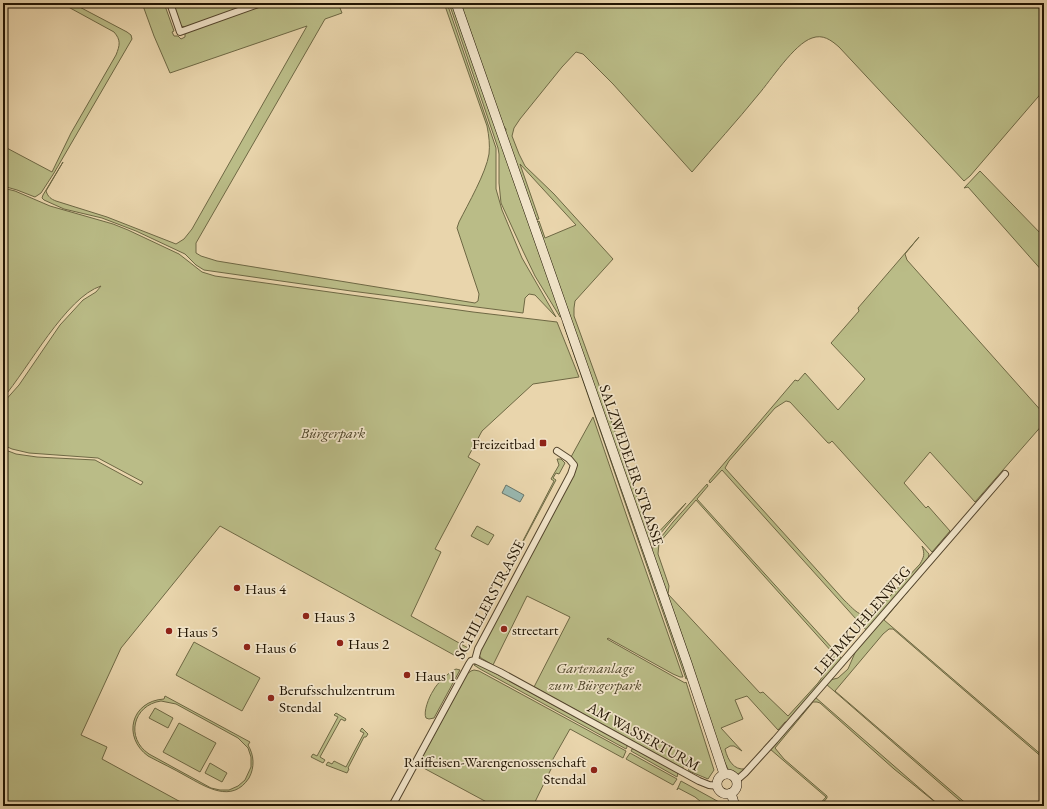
<svg xmlns="http://www.w3.org/2000/svg" width="1047" height="809" font-family="'EB Garamond',serif">
	<style>
		.green { fill: #babc87; stroke: #6e6844; fill-rule: evenodd }
		.water { fill: #99b8b0; stroke: #69766a }
		.lines { fill: none; stroke-linecap: round; stroke-linejoin: round }
		.minor-casing { stroke: #53442c; stroke-width: 8 }
		.secondary-casing { stroke: #211402; stroke-width: 10 }
		.minor { stroke: #f1e4c9; stroke-width: 6 }
		.secondary { stroke: #f1e4c9; stroke-width: 9 }
		.poi-dot { fill: #8f2418; stroke: #f1e4c9; stroke-width: 1.5 }
		.labels { text-anchor: middle; dominant-baseline: central; stroke-width: 3.5; stroke-linejoin: round; paint-order: stroke }
		.park-label { font-size: 15px; font-style: italic; fill: #4f462a; stroke: #f1e4c9 }
		.poi-label { font-size: 15px; fill: #211402; stroke: #f1e4c9; text-anchor: start }
		.street-label { font-size: 15px; fill: #211402; stroke: #f1e4c9 }
	</style>
	<rect width="100%" height="100%" fill="#e9d5ac"/>
	<filter id="stains"><feTurbulence type="fractalNoise" baseFrequency=".005" numOctaves="4"/><feColorMatrix values="0 0 0 0 .2 0 0 0 0 .09 0 0 0 0 .02 0 0 0 .5 -.17"/></filter>
	<radialGradient id="worn" r=".72"><stop offset=".6" stop-color="#630" stop-opacity="0"/><stop offset="1" stop-color="#630" stop-opacity=".3"/></radialGradient>
	<g class="green">
		<path d="M 61,3 L 72,3 L 127,32 L 131,35 L 132,39 L 54,173 L 41,193 L 35,197 L 17,190 L 3,186 L 3,146 L 52,172 L 71,133 L 116,55 C 120,45 121,40 114,32 Z"/>
		<path d="M 142,3 L 164,3 L 174,31 L 172,32 L 174,36 L 178,36 L 181,39 L 185,37 L 185,33 L 189,31 L 268,3 L 338,3 L 342,13 L 325,19 L 196,243 L 196,253 L 201,256 L 217,261 L 475,303 L 478,301 L 479,294 L 457,228 L 459,222 C 468,204 486,173 489,154 C 490,145 489,136 487,126 L 444,3 L 447,3 L 496,148 L 496,189 L 502,210 L 522,258 L 556,317 L 535,295 L 529,294 L 525,298 L 523,313 L 351,291 L 204,270 L 196,265 L 185,254 L 136,231 L 102,218 L 64,209 L 44,200 L 42,198 L 43,195 L 63,162 L 46,191 C 48,197 51,199 56,201 L 107,217 L 176,244 L 184,239 L 192,229 L 307,26 L 170,73 L 154,36 Z"/>
		<polygon points="173,3 254,3 185,27 181,26"/>
		<polygon points="449,3 453,3 563,316 560,317 535,276 523,251 501,203 499,183 499,154 498,148"/>
		<path d="M 459,3 L 1044,3 L 1044,90 L 970,176 L 964,181 L 839,47 C 831,40 823,34 812,38 C 794,44 771,80 758,95 C 737,121 714,146 692,172 L 613,84 L 583,54 L 576,52 L 562,67 L 520,119 L 514,128 L 512,136 L 519,154 L 525,166 L 554,194 L 613,259 L 575,301 L 574,308 L 574,316 L 603,396 L 651,538 L 653,538 L 686,503 L 655,540 L 650,543 L 648,542 L 536,223 L 539,221 L 545,238 L 576,225 L 520,164 L 539,219 L 535,220 L 505,136 L 506,129 L 501,123 Z"/>
		<polygon points="980,171 1044,237 1044,273 968,187 964,188"/>
		<path d="M 3,188 L 15,191 L 50,206 L 113,224 L 128,230 L 179,254 L 202,272 L 215,276 L 473,312 L 557,322 L 579,377 L 533,384 L 482,431 L 468,457 L 480,464 L 435,549 L 441,552 L 411,616 L 468,648 L 463,660 L 220,526 L 121,648 L 81,735 L 107,747 L 102,759 L 188,806 L 3,806 L 3,449 L 16,454 L 37,457 L 95,460 L 141,485 L 143,482 L 98,458 L 29,453 L 12,449 L 3,445 L 3,403 L 19,385 L 60,325 L 72,312 L 83,300 L 96,292 L 101,286 C 66,297 28,369 3,398 Z"/>
		<path d="M 919,237 L 905,254 L 907,260 L 1044,414 L 1044,423 L 975,502 L 930,452 L 904,483 L 926,508 L 928,506 L 950,531 L 932,552 L 832,441 L 830,443 L 828,443 L 790,402 L 786,401 L 775,408 L 729,461 L 725,468 L 844,600 C 857,612 861,621 878,609 L 920,564 C 924,557 925,554 922,546 L 929,554 L 928,560 L 868,630 L 865,629 L 722,470 L 710,483 L 709,481 L 795,380 L 798,381 L 805,373 L 838,410 L 865,379 L 831,343 L 859,311 L 858,308 Z"/>
		<polygon points="563,323 566,325 688,678 686,679"/>
		<polygon points="593,417 627,517 683,677 680,677 673,674 608,638 607,639 685,683 686,682 714,770 708,779 689,771 688,766 686,765 682,768 534,687 570,617 527,596 493,665 481,658 479,655 480,649 575,472 576,464 571,457"/>
		<polygon points="557,459 561,459 565,463 559,474 556,473 553,478 556,480 500,585 554,481 551,479 559,465"/>
		<path d="M 707,484 L 708,486 L 697,499 L 842,659 L 787,722 L 785,722 L 778,730 L 747,696 L 735,700 L 743,719 L 721,728 L 742,751 L 734,746 L 730,746 L 725,749 C 728,761 734,770 745,769 L 740,775 L 729,771 L 719,751 L 651,550 L 673,522 ZM 696,500 L 832,652 L 834,658 L 833,662 L 818,683 L 788,716 L 763,692 L 760,693 L 668,594 L 669,586 L 658,554 L 659,543 Z"/>
		<polygon points="477,526 494,535 488,545 471,536"/>
		<polygon points="938,555 884,620 1044,757 1044,759 893,629 889,629 883,634 835,691 969,806 966,806 826,684 830,680 838,678 848,669 857,648"/>
		<polygon points="194,642 260,678 242,711 176,675"/>
		<polygon points="476,664 482,666 627,745 627,747 626,749 480,669 474,665"/>
		<path d="M 456,669 L 460,670 L 434,718 L 429,719 L 426,718 C 423,712 429,697 433,691 C 437,683 448,673 456,669 Z"/>
		<polygon points="474,670 479,671 626,751 623,758 570,729 553,759 552,767 533,806 494,806 418,765 467,674 471,671"/>
		<path d="M 165,696 L 250,742 L 248,745 C 254,755 255,767 249,778 C 232,804 206,787 186,776 C 174,769 161,763 148,756 C 122,737 131,701 164,699 ZM 161,701 L 176,704 L 238,738 L 248,748 L 251,757 L 251,767 L 245,780 L 238,786 L 229,790 L 220,790 L 211,788 L 149,754 C 125,738 133,705 161,701 Z"/>
		<polygon points="815,697 940,806 894,769 820,703 817,702 813,702 775,748 784,759 827,796 827,798 820,806 818,806 826,797 770,749"/>
		<polygon points="155,708 173,718 168,728 149,718"/>
		<polygon points="336,713 346,719 345,721 341,719 320,757 325,760 323,763 311,757 313,754 317,756 338,717 334,715"/>
		<polygon points="179,723 216,743 200,772 163,752"/>
		<polygon points="362,728 368,734 366,737 364,737 348,768 349,769 347,773 326,765 328,762 332,764 334,761 346,767 364,733 360,731"/>
		<polygon points="632,749 634,749 678,773 677,777 631,751"/>
		<polygon points="630,753 677,779 673,785 626,759"/>
		<polygon points="210,763 227,773 222,782 205,773"/>
		<polygon points="681,781 719,802 719,806 706,806 695,797 678,788 677,790"/>
	</g>
	<polygon class="water" points="506,485 524,495 520,502 502,493"/>
	<g class="lines">
		<defs>
			<g id="minor">
				<polyline points="170,3 180,32 261,3"/>
				<polyline points="475,660 500,672 699,781 709,785 718,786"/>
				<polyline points="737,780 745,773 775,740 1005,474"/>
				<polyline points="392,806 469,664 471,661 475,660 478,649 571,474 574,465 569,459 557,451"/>
			</g>
			<g id="secondary">
				<polyline points="456,3 687,663 724,774"/>
				<circle cx="727" cy="784" r="10"/>
				<polyline points="731,793 735,806"/>
			</g>
		</defs>
		<use href="#minor" class="minor-casing"/>
		<use href="#secondary" class="secondary-casing"/>
		<use href="#minor" class="minor"/>
		<use href="#secondary" class="secondary"/>
	</g>
	<g class="poi-dot">
		<rect x="539" y="439" width="8" height="8" rx="2"/>
		<circle cx="237" cy="588" r="4"/>
		<circle cx="306" cy="616" r="4"/>
		<circle cx="504" cy="629" r="4"/>
		<circle cx="169" cy="631" r="4"/>
		<circle cx="340" cy="643" r="4"/>
		<circle cx="247" cy="647" r="4"/>
		<circle cx="407" cy="675" r="4"/>
		<circle cx="271" cy="698" r="4"/>
		<circle cx="594" cy="770" r="4"/>
	</g>
	<g class="labels">
		<g class="park-label">
			<text x="333" y="432">Bürgerpark</text>
			<text x="595" y="667">Gartenanlage<tspan x="595" dy="17">zum Bürgerpark</tspan></text>
		</g>
		<g class="poi-label">
			<text x="535" y="443" text-anchor="end">Freizeitbad</text>
			<text x="245" y="588">Haus 4</text>
			<text x="314" y="616">Haus 3</text>
			<text x="512" y="629">streetart</text>
			<text x="177" y="631">Haus 5</text>
			<text x="348" y="643">Haus 2</text>
			<text x="255" y="647">Haus 6</text>
			<text x="415" y="675">Haus 1</text>
			<text x="279" y="689">Berufsschulzentrum<tspan x="279" dy="17">Stendal</tspan></text>
			<text x="586" y="761" text-anchor="end">Raiffeisen-Warengenossenschaft<tspan x="586" dy="17">Stendal</tspan></text>
		</g>
		<g class="street-label">
			<text transform="translate(632 465) rotate(71)">SALZWEDELER STRASSE</text>
			<text transform="translate(489 599) rotate(-62)">SCHILLERSTRASSE</text>
			<text transform="translate(862 620) rotate(-49)">LEHMKUHLENWEG</text>
			<text transform="translate(644 736) rotate(29)">AM WASSERTURM</text>
		</g>
	</g>
	<rect width="1047" height="809" fill="none" stroke="#e9d5ac" stroke-width="16"/>
	<rect x="4" y="4" width="1039" height="801" fill="none" stroke="#211402" stroke-width="2"/>
	<rect x="8" y="8" width="1031" height="793" fill="none" stroke="#211402"/>
	<rect width="100%" height="100%" filter="url(#stains)"/>
	<rect width="100%" height="100%" fill="url(#worn)"/>
</svg>
